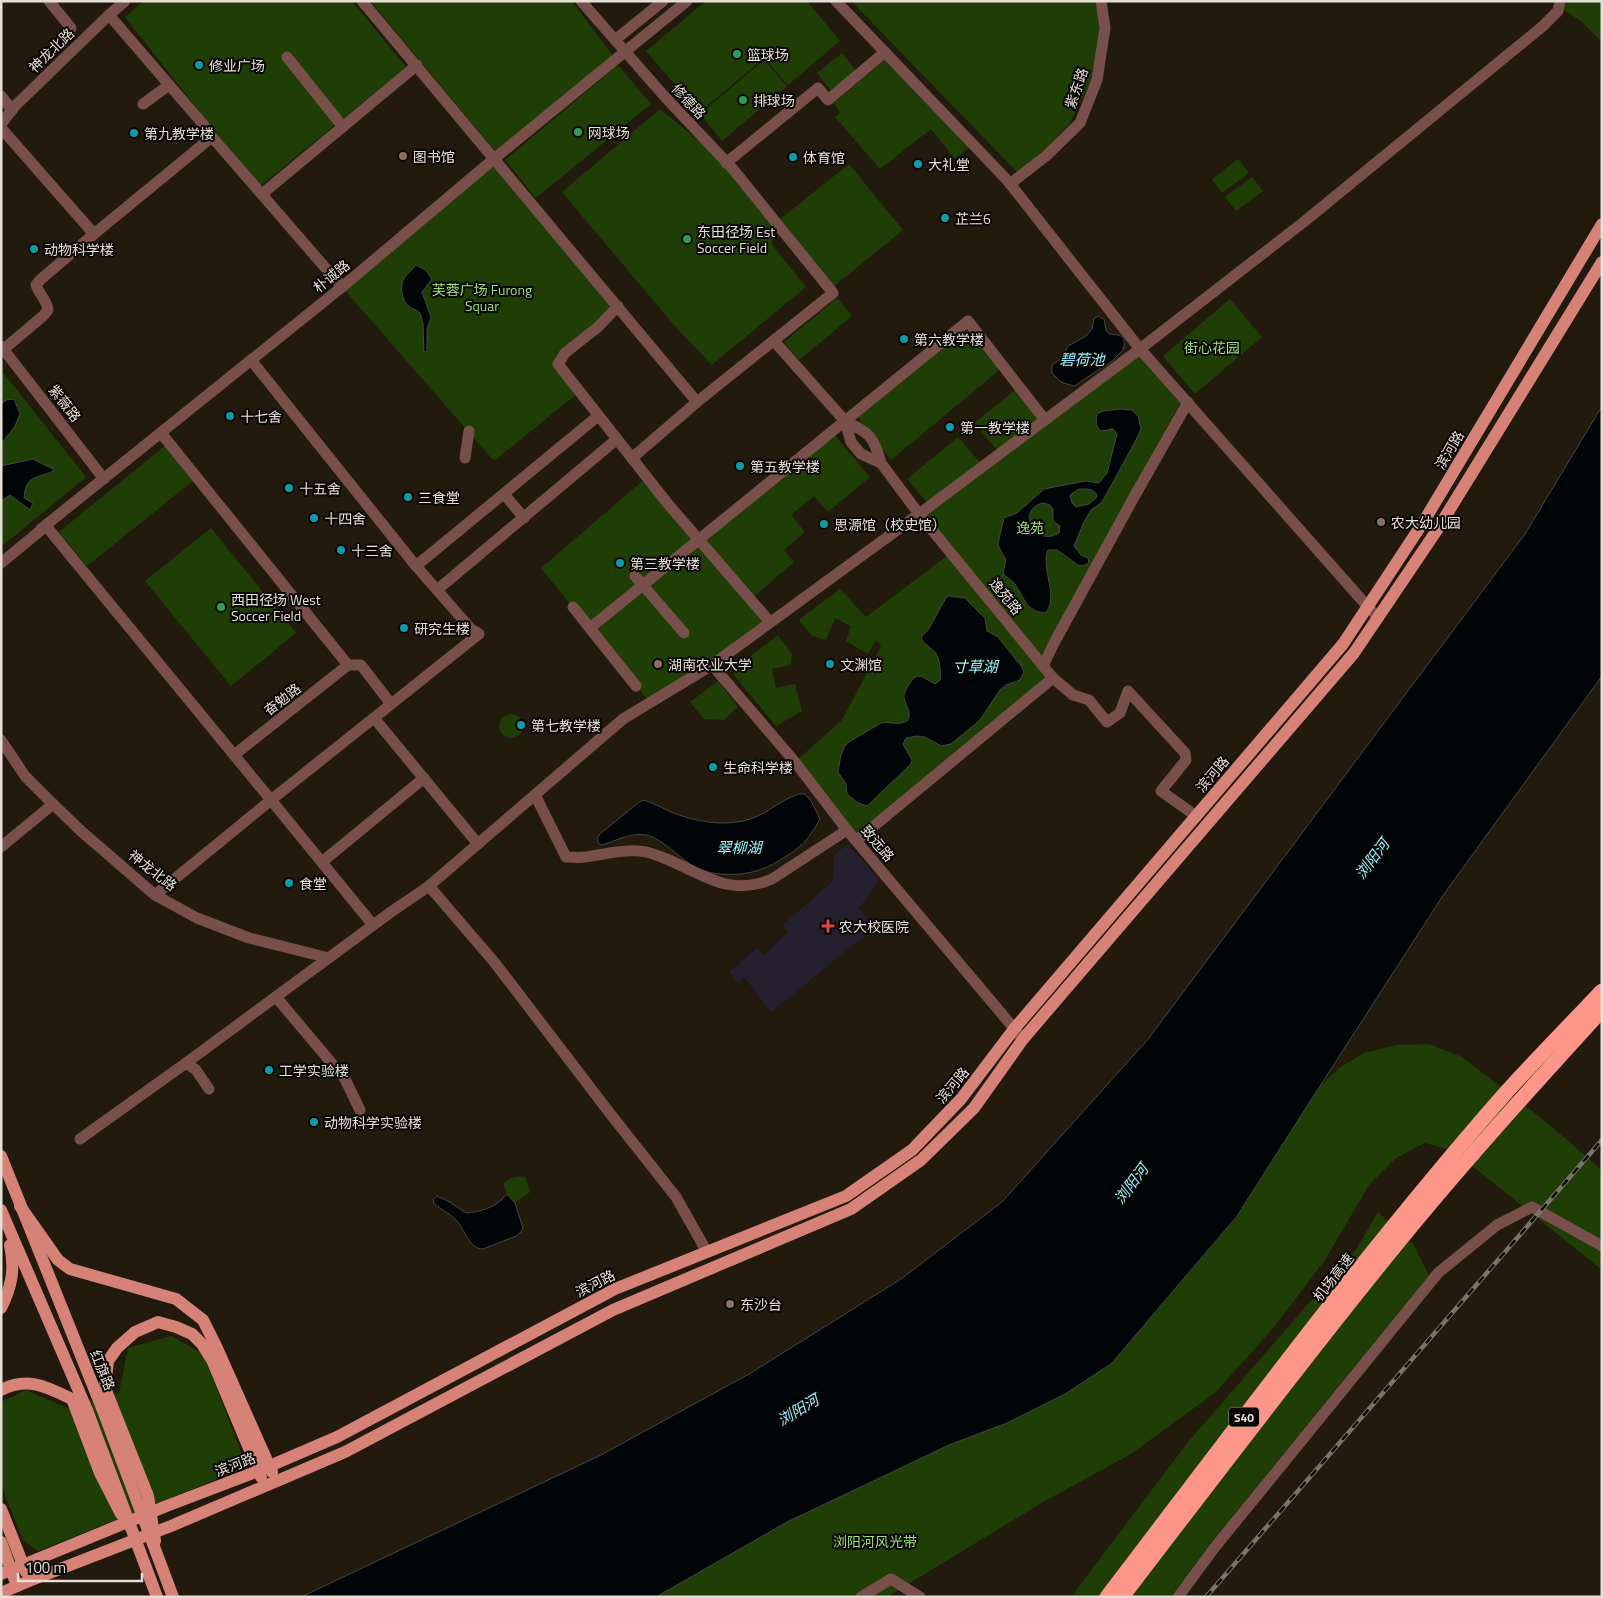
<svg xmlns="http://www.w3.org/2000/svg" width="1603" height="1598" font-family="'Titillium Web','Noto Sans SC',sans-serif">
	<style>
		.medical { fill: #242030 }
		.green { fill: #1e3e06 }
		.water { fill: #000608; stroke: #454746; fill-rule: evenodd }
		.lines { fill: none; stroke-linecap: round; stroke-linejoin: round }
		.minor { stroke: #784f4a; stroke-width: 11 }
		.major { stroke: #d68277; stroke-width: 12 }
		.highway { stroke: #fb9689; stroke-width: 15 }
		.rail-casing { stroke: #7b7369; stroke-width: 4.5 }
		.rail { stroke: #090603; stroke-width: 2.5; stroke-dasharray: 8; stroke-linecap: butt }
		.major-bridge { stroke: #d68277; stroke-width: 12 }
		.leisure-dot { fill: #2e9e5b; stroke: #090603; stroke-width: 2 }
		.culture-dot { fill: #0f9aa8; stroke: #090603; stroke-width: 2 }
		.education-dot { fill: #8d6e63; stroke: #090603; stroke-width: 2 }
		.health-dot { fill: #e0444e; stroke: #090603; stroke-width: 2 }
		.labels { text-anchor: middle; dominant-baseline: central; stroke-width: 4; stroke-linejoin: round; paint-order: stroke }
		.shield { fill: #090603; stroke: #a39e97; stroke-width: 1 }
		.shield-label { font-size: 12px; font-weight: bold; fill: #e5dfd7 }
		.street-label { font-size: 14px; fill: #e5dfd7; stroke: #090603 }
		.poi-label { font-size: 14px; fill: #e5dfd7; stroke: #090603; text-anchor: start }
		.park-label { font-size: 14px; fill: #9de278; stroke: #090603 }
		.water-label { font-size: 15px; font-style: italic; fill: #91f1ff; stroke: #090603 }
	</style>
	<rect width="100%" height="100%" fill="#231a0e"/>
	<polygon class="medical" points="848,844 879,880 859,908 874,928 771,1012 745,978 738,983 729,972 757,948 764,955 788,932 782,925 833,881 834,855"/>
	<g class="green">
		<polygon points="144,1 352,1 406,67 259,187 125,17"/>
		<polygon points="374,1 572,1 613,56 495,151 372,3"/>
		<polygon points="706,1 807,1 840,41 788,85 764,58 699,113 646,51"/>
		<polygon points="851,1 1095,1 1101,29 1092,80 1069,124 1040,155 1017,172"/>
		<polygon points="1557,1 1602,1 1602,42 1581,21 1564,10"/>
		<polygon points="842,53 857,72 832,92 817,73"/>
		<polygon points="887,58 972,145 955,159 931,129 880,169 835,117 840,113 834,103"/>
		<polygon points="764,60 787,86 722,141 700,114"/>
		<polygon points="618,65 651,104 536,198 505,160"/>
		<polygon points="660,109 732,168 770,215 772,245 806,287 712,365 673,324 562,192"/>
		<polygon points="495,158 613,306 554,364 578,393 494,461 342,287"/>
		<polygon points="1238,159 1249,173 1222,193 1212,179"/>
		<polygon points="849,164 903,230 833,287 779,220"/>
		<polygon points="1252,177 1263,191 1236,211 1225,197"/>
		<polygon points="837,298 852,316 799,360 784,342"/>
		<polygon points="1230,299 1262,337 1195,394 1163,356"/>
		<polygon points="968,322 1003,367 891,460 855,414"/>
		<polygon points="1139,354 1180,403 1042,656 925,514"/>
		<polygon points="1,370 86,477 1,547"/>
		<polygon points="1019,387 1045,420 1000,453 974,423"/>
		<polygon points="832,432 870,477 828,512 814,496 791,515 805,532 784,550 794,562 751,599 770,622 650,703 541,568 647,477 699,539"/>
		<polygon points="958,437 983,466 930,506 907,479"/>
		<polygon points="166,445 194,480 87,566 59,532"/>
		<polygon points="211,528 296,633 231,686 145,581"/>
		<polygon points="951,553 1053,678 857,840 795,762 842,720 881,646 876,640 868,654 846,641 851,626 835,618 826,640 812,636 800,622 800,619 840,589 866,617"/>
		<polygon points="778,635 792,654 791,665 772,669 776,688 795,684 802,711 776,726 733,674 738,666"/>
		<polygon points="718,681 738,707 724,720 704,719 690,702"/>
		<circle cx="511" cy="726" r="12"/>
		<polygon points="1429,1044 1462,1057 1540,1117 1602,1170 1602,1270 1480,1172 1450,1150 1425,1143 1396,1158 1369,1185 1325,1260 1274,1327 1216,1392 1131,1454 1043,1502 887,1597 656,1597 787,1522 949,1445 1007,1423 1065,1394 1111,1364 1237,1217 1316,1091 1339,1068 1364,1053 1397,1045"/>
		<polygon points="525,1176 530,1192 515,1203 507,1194 503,1183 512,1178"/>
		<polygon points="1378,1212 1413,1244 1429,1275 1209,1545 1171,1597 1071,1597 1188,1442 1357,1248"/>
		<polygon points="171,1336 203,1354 247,1467 38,1551 23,1540 1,1485 1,1402 26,1390 67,1408 119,1393 128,1348"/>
	</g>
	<g class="water">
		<path d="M 416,265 L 426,270 L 432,279 L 422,292 L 431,317 L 427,330 L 427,351 L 425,352 L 424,352 L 423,323 L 420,313 C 417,310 413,309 410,307 C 401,301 399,285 405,277 C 408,273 413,269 416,265 Z"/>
		<path d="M 1098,316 L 1104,319 C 1105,322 1105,329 1107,332 C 1112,338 1129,329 1123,350 L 1112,361 L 1074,386 L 1061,382 L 1052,373 L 1052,365 L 1062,358 L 1068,346 L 1086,336 L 1092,329 L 1094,319 Z"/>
		<polygon points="14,399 20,414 15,426 1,444 1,404 6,400"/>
		<polygon points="1602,406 1602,676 1444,894 1302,1114 1237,1216 1111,1364 1065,1394 1007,1423 949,1445 787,1522 656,1597 301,1597 601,1455 749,1374 901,1279 1002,1202 1149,1038 1525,534"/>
		<path d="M 1120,409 L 1132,410 L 1138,416 L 1141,429 L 1135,442 L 1102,502 L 1091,510 L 1084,522 L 1074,546 L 1081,555 L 1088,558 L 1089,563 L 1082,566 L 1078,565 L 1057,550 L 1048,550 C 1040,566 1060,599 1045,613 C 1025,611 1025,598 1015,584 C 1011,579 1006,578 1003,573 L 1006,560 L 999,547 L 998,543 L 1004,518 L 1017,513 L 1044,489 L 1085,481 L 1099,483 L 1107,473 L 1117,434 L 1113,429 L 1101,431 C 1095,426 1096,421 1097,414 L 1103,411 ZM 1079,489 C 1086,489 1093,488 1097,495 L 1096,498 L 1089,504 L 1076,507 L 1072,503 L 1070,495 ZM 1043,503 L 1050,505 L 1053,509 L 1053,521 L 1060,526 L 1059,533 C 1033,548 1016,509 1043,503 Z"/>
		<path d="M 33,459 L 55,470 C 37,480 26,473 24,498 L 33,503 L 30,510 L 10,495 L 1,501 L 1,466 Z"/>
		<path d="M 947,596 L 965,598 L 985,618 L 987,631 L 998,637 L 1022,667 L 1024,672 L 1020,680 L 1006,685 L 1000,690 L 979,721 L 951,744 L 941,746 L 925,737 L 917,736 L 906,738 L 903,744 L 912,760 L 911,764 L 867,806 L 858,803 L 847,794 L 846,784 L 838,772 L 841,754 L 845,746 L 849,742 L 881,723 C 891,721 896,726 907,721 C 913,711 905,707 904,697 C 903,693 910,682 913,679 C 916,676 917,677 921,676 L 935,684 L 940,680 C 941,672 940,658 935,652 C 930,647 923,644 921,637 L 928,630 Z"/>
		<path d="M 799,794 L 805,794 L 811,801 L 820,819 C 814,829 808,840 799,847 C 790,855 768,868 756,871 C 740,876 712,876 697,868 C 681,860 662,838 646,835 C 631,832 616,841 602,845 L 598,843 L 597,838 L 600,834 L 639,802 L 643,800 C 652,802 662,808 671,812 C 693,821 720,826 743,821 C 764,817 779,800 799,794 Z"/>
		<path d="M 507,1194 L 515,1203 L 523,1228 L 521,1232 L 516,1236 L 483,1249 C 469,1249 465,1229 456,1220 C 450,1214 441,1209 433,1203 L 434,1199 L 437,1196 L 450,1202 L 466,1213 C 481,1212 497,1207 507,1194 Z"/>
	</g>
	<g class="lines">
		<g class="minor">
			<polyline points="49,1 71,28"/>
			<polyline points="362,1 697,402"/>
			<polyline points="581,1 665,97 732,168 833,293 697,402 632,458"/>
			<polyline points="836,1 1007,180 1140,349 1368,607 1378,617"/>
			<polyline points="109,15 202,123 212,137 342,287"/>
			<polyline points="615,40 663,1"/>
			<polyline points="287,57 343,127"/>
			<polyline points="1,96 12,110"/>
			<polyline points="143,104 169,85"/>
			<polyline points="1,124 15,106 109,15 125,1"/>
			<polyline points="1,128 94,234 212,137"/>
			<polyline points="726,163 818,88 828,100 885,52"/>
			<polyline points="1010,184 1046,156 1080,123 1097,80 1105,28 1101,1"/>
			<polyline points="262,194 417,65"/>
			<polyline points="618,306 598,327 565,353 558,364 668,504 770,622"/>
			<polyline points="774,341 845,421 851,442 861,454 881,463 919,514 1053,678 857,840"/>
			<polyline points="1,346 104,479"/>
			<path d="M 4,349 L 43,316 L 48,310 C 47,300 39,294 36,285 L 40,280 L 94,234"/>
			<polyline points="251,360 416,566 471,629 479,634 271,800 373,925"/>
			<path d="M 845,421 C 871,434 873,436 881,463"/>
			<polyline points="161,433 348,665 361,665 391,704"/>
			<polyline points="465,458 469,431"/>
			<polyline points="504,494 524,518"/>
			<polyline points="46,526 271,800 155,895"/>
			<polyline points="1,563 46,526 41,529 342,287 495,158 687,1"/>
			<polyline points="416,566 598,416"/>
			<polyline points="635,576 684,633"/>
			<polyline points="437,590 617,439"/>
			<polyline points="573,607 636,686"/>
			<polyline points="590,628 968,321 1045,420"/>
			<polyline points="712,665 795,762 847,830 1023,1039"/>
			<polyline points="1043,666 1054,643 1134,497 1188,402"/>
			<polyline points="1053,678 1073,695 1089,700 1107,722 1120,713 1128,691 1185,753 1186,760 1161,791 1196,816"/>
			<polyline points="374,718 478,844"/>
			<polyline points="1,740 25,776 53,804 81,831 155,895 197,918 249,938 329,958"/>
			<polyline points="234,755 348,665"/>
			<path d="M 535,795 L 566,857 C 573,857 579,858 585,857 C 603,855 621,849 639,851 C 647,851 656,855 664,858 C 702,873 729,898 772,879 L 847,830"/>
			<polyline points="1,847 53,804"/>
			<polyline points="322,862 424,778"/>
			<polyline points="429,886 495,963 612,1116 676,1197 707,1252"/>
			<polyline points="276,997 345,1079 360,1110"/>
			<polyline points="186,1063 196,1070 209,1089"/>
			<polyline points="80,1139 186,1063 391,912 429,886 623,719 712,665 930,506 1140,349 1305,221 1543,26 1558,11 1560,1"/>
			<polyline points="861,1597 891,1579 920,1597"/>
			<polyline points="1178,1597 1215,1547 1438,1273 1497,1225 1532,1207 1602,1246"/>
		</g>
		<g class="major">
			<polyline points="1,1156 102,1408"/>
			<polyline points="20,1206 58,1260 70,1269 176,1299 203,1320 216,1346 272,1472"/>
			<polyline points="1,1210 87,1410"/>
			<path d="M 1,1308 C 12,1286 15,1269 10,1245"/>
			<path d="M 1,1390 C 28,1376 47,1387 72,1399 L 100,1473 L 121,1514"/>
			<polyline points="1,1509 26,1572"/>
			<polyline points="155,1541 148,1496 105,1388 108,1361 117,1348 135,1332 158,1322 176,1327 192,1334 202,1344 212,1360 261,1477"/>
			<polyline points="1,1542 17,1586"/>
			<polyline points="1,1574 164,1507 258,1471 337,1437 615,1289 846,1196 912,1150 961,1099 1014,1029 1343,644 1424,521 1602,224"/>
			<polyline points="1,1593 29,1581 171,1526 345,1452 613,1310 851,1209 921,1160 974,1108 1023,1039 1354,653 1437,530 1602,262"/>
		</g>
		<g class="highway">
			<path d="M 1107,1597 C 1236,1428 1362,1257 1502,1097 C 1534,1061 1569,1026 1602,991"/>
			<path d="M 1122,1597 C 1211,1481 1299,1364 1391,1251 C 1458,1168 1530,1089 1602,1010"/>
		</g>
		<defs>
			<polyline id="rail" points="1206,1597 1602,1140"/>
		</defs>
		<use href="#rail" class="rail-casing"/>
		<use href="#rail" class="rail"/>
		<g class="major-bridge">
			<polyline points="102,1408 173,1597"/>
			<polyline points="87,1410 157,1597"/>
		</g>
	</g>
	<g class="leisure-dot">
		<circle cx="737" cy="54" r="5"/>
		<circle cx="743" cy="100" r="5"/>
		<circle cx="578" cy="132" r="5"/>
		<circle cx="687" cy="239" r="5"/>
		<circle cx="221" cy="607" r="5"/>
	</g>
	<g class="culture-dot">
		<circle cx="199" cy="65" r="5"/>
		<circle cx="134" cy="133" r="5"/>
		<circle cx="793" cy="157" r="5"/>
		<circle cx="918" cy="164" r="5"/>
		<circle cx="945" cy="218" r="5"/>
		<circle cx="34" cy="249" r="5"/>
		<circle cx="904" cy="339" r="5"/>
		<circle cx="230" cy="416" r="5"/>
		<circle cx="950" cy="427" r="5"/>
		<circle cx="740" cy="466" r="5"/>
		<circle cx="289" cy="488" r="5"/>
		<circle cx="408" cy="497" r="5"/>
		<circle cx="314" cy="518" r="5"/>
		<circle cx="824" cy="524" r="5"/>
		<circle cx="341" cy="550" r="5"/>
		<circle cx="620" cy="563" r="5"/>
		<circle cx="404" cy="628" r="5"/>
		<circle cx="830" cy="664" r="5"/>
		<circle cx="521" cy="725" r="5"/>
		<circle cx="713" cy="767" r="5"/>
		<circle cx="289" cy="883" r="5"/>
		<circle cx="269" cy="1070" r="5"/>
		<circle cx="314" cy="1122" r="5"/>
	</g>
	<g class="education-dot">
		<circle cx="403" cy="156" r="5"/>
		<circle cx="1381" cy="522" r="5"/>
		<circle cx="658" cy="664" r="5"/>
		<circle cx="730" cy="1304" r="5"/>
	</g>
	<path class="health-dot" d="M825.5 918.5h5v5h5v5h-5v5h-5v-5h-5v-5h5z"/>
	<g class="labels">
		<rect class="shield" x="1229" y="1407.5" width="30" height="19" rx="4"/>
		<g class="shield-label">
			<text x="1244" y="1417">S40</text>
		</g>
		<g class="street-label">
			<text transform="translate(51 50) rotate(-44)">神龙北路</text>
			<text transform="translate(1076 88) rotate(-71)">紫东路</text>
			<text transform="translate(689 101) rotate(47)">修德路</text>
			<text transform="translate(331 276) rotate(-39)">朴诚路</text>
			<text transform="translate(65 403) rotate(52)">紫薇路</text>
			<text transform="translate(1449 450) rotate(-59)">滨河路</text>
			<text transform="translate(1006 596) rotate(51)">逸苑路</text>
			<text transform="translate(282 699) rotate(-38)">奋勉路</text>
			<text transform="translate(1212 774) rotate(-50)">滨河路</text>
			<text transform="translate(878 843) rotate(50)">致远路</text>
			<text transform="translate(153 870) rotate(38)">神龙北路</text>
			<text transform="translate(952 1085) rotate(-50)">滨河路</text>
			<text transform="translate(1333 1277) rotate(-52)">机场高速</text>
			<text transform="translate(595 1283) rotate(-27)">滨河路</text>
			<text transform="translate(103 1370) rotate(68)">红旗路</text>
			<text transform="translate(235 1464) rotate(-21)">滨河路</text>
		</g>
		<g class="poi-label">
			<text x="747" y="54">篮球场</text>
			<text x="209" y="65">修业广场</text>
			<text x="753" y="100">排球场</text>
			<text x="588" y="132">网球场</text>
			<text x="144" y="133">第九教学楼</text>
			<text x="413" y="156">图书馆</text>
			<text x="803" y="157">体育馆</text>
			<text x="928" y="164">大礼堂</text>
			<text x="955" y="218">芷兰6</text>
			<text x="697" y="231">东田径场 Est<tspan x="697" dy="16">Soccer Field</tspan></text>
			<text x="44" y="249">动物科学楼</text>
			<text x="914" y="339">第六教学楼</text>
			<text x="240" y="416">十七舍</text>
			<text x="960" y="427">第一教学楼</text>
			<text x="750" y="466">第五教学楼</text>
			<text x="299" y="488">十五舍</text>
			<text x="418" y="497">三食堂</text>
			<text x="324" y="518">十四舍</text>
			<text x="1391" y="522">农大幼儿园</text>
			<text x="834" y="524">思源馆（校史馆）</text>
			<text x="351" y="550">十三舍</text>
			<text x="630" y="563">第三教学楼</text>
			<text x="231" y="599">西田径场 West<tspan x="231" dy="16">Soccer Field</tspan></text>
			<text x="414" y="628">研究生楼</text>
			<text x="668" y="664">湖南农业大学</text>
			<text x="840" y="664">文渊馆</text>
			<text x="531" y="725">第七教学楼</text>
			<text x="723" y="767">生命科学楼</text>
			<text x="299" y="883">食堂</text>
			<text x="839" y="926">农大校医院</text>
			<text x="279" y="1070">工学实验楼</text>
			<text x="324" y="1122">动物科学实验楼</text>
			<text x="740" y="1304">东沙台</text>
		</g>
		<g class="park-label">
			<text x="482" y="289">芙蓉广场 Furong<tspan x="482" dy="16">Squar</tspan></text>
			<text x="1212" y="347">街心花园</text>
			<text x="1030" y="527">逸苑</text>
			<text x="875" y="1541">浏阳河风光带</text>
		</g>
		<g class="water-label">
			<text x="1082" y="359">碧荷池</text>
			<text x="975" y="666">寸草湖</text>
			<text x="739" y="847">翠柳湖</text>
			<text transform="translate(1372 859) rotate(-53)">浏阳河</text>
			<text transform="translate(1131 1184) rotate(-53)">浏阳河</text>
			<text transform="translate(798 1410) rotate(-31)">浏阳河</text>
		</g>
	</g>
	<rect width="1603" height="1598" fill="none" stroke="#e5dfd7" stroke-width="5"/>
	<path d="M18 1573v8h124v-8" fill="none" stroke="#e5dfd7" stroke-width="2.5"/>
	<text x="25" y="1573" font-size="15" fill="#e5dfd7" stroke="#090603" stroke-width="4" paint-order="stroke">100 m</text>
</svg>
